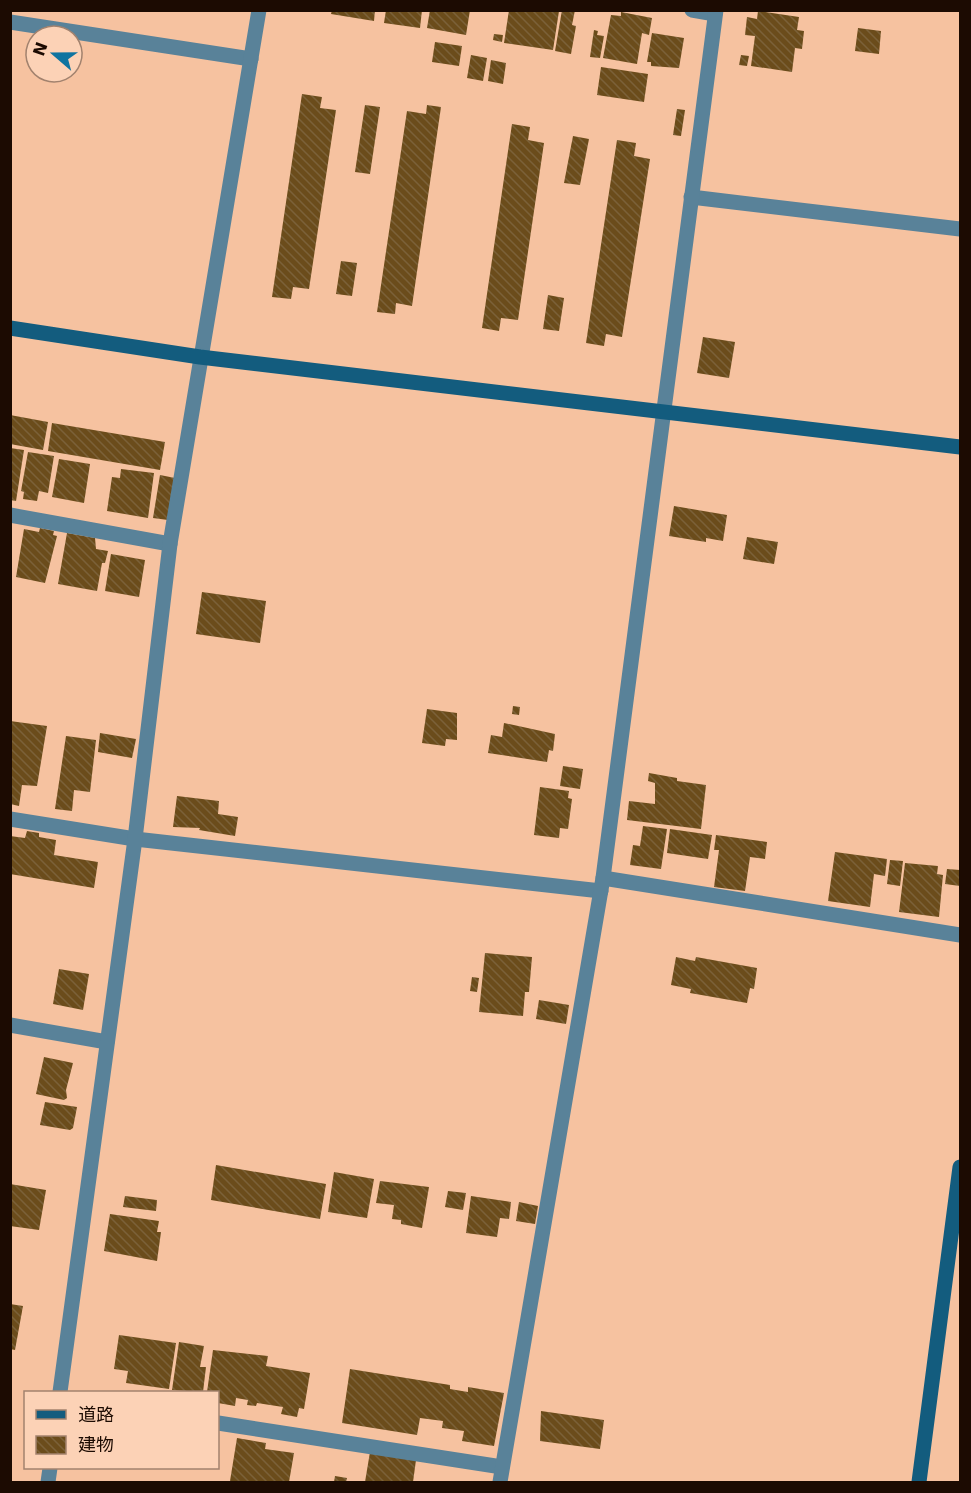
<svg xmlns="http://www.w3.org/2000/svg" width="971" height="1493" font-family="'DejaVu Sans','Noto Sans JP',sans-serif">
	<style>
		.building { fill: url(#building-back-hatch) }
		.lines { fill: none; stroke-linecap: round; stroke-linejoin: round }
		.street { stroke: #598299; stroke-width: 15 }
		.secondary { stroke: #135c7e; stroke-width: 15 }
	</style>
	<defs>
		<pattern id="building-back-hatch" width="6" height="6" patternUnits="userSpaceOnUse" patternTransform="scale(1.5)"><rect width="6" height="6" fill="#6b4c1b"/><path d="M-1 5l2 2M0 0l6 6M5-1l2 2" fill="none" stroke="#7b6139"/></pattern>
	</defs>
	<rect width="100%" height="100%" fill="#f6c2a0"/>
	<g class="building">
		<polygon points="332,10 375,10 374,21 331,14"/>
		<polygon points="386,10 422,10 420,28 384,23"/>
		<polygon points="430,10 470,10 466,35 427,28"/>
		<polygon points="509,10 559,11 553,50 504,43"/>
		<polygon points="562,10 575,10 572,25 576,26 571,54 555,51"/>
		<polygon points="758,11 799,17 797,30 804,31 802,49 795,48 792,72 751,66 755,36 745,35 747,17 757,19"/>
		<polygon points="621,12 652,18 649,35 642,33 637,64 603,58 611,15 621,16"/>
		<polygon points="858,28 881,31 879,54 855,51"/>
		<polygon points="594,30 598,31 597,35 604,36 600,58 590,57"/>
		<polygon points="652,33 684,38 679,68 651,66 651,62 647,62"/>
		<polygon points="494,34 503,35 502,42 493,40"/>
		<polygon points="435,42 462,46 459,66 432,62"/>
		<polygon points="471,55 487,58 483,81 467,78"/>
		<polygon points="741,55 749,56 747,66 739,65"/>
		<polygon points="491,60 506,63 503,84 488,81"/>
		<polygon points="601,67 648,74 644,102 597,95"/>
		<polygon points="302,94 322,97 320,108 336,110 309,289 293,287 291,299 272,297"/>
		<polygon points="365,105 380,107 370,174 355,172"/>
		<polygon points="427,105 441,107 412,306 396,303 395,314 377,312 407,111 426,114"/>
		<polygon points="677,109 685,110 681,136 673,135"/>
		<polygon points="512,124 530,127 528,140 544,143 518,320 501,318 499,331 482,328"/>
		<polygon points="573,136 589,139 580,185 564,183"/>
		<polygon points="617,140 636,143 634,156 650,159 622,337 606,334 604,346 586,343"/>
		<polygon points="341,261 357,263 352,296 336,294"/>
		<polygon points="548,295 564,298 559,331 543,329"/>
		<polygon points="703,337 735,342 729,378 697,373"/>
		<polygon points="10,415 48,422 43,450 10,444"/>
		<polygon points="52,423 165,442 160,470 48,451"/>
		<polygon points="10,448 24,450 16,501 10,500"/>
		<polygon points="28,452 54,456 48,493 39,491 37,501 23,499 24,492 21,491"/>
		<polygon points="59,459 90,464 84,503 52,497"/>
		<polygon points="121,469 154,473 148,518 107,511 112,477 120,478"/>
		<polygon points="160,475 175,478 168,520 153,518"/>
		<polygon points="674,506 727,515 723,541 706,538 706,542 669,536"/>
		<polygon points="40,528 54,531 53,535 57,536 45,583 16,577 24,529 39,532"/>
		<polygon points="67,533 95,538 96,549 108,551 105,563 102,563 97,591 58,584"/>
		<polygon points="747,537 778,542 774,564 743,559"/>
		<polygon points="111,554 145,560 139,597 105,591"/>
		<polygon points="202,592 266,601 260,643 196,634"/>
		<polygon points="513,706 520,707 519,715 512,714"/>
		<polygon points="427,709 457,713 457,740 446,739 445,746 422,743"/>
		<polygon points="10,721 47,726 37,786 22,785 19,806 10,804"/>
		<polygon points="504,723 555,734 553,751 549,750 547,762 488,753 491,735 502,737"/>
		<polygon points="100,733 136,739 132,758 98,752"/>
		<polygon points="66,736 96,740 90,792 74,790 72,811 55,809"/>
		<polygon points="563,766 583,769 580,789 560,786"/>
		<polygon points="649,773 677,778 677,781 706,785 701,829 627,820 629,801 655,804 655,783 648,781"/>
		<polygon points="540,787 569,791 568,798 572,799 568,829 560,828 559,838 534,835"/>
		<polygon points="177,796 219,801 218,814 238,817 235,836 199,830 200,828 173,827"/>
		<polygon points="643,826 667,829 661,869 630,865 633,845 640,846"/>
		<polygon points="670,829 712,835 708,859 667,853"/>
		<polygon points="27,831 39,833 39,837 56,840 54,855 98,862 94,888 10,874 10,836 25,838"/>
		<polygon points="716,835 767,842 765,859 750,857 745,891 714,887 719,850 714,850"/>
		<polygon points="835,852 887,859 885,876 874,874 870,907 828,901"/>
		<polygon points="890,860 903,861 900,886 887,884"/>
		<polygon points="905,863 938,866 937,874 943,875 939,917 899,912"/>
		<polygon points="947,869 960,870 960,886 945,884"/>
		<polygon points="485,953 532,957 529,992 525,992 523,1016 479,1012"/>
		<polygon points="676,957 695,961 696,957 757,968 754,989 750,988 747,1003 690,993 691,989 671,985"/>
		<polygon points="59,969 89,974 83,1010 53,1004"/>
		<polygon points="472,977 479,978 477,992 470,991"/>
		<polygon points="539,1000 569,1005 566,1024 536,1019"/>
		<polygon points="44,1057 73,1063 66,1090 67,1098 64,1100 36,1094"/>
		<polygon points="45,1102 77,1107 73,1128 70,1130 40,1125"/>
		<polygon points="216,1165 326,1184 320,1219 211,1200"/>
		<polygon points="334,1172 374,1179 367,1218 328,1212"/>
		<polygon points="380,1181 429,1187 422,1228 401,1224 401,1220 392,1219 394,1205 376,1203"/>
		<polygon points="10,1184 46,1190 39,1230 10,1226"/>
		<polygon points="448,1191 466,1193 463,1210 445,1207"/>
		<polygon points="125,1196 157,1200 156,1211 123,1207"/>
		<polygon points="471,1196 511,1202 509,1219 500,1218 497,1237 466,1233"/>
		<polygon points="519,1202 538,1206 535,1224 516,1221"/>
		<polygon points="110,1214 159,1221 157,1232 161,1232 157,1261 104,1251"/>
		<polygon points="10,1304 23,1306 15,1350 10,1349"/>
		<polygon points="119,1335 176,1343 169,1389 126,1383 128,1371 114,1369"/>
		<polygon points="179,1342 204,1346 200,1367 206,1367 203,1392 172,1390"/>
		<polygon points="213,1350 268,1356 266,1366 310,1373 304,1409 299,1408 297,1417 281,1414 283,1407 257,1403 256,1406 247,1405 248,1400 236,1398 235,1406 218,1403 218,1392 207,1392"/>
		<polygon points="350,1369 450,1385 450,1389 468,1392 468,1387 504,1393 494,1446 462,1441 464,1431 442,1428 443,1421 420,1418 417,1435 342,1423"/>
		<polygon points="541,1411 604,1420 600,1449 540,1441"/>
		<polygon points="237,1438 266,1443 265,1449 294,1453 289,1482 230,1481"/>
		<polygon points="370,1452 416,1460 413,1482 365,1482"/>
		<polygon points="335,1476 347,1478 346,1482 334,1482"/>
	</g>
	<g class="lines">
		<g class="street">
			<polyline points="692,10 715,14"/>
			<polyline points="10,22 251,59"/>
			<polyline points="691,197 960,229"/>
			<polyline points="10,515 170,544"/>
			<polyline points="10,819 135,839 601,891"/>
			<polyline points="603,878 960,935"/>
			<polyline points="10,1025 107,1042"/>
			<polyline points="60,1392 135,839 170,544 259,10"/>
			<polyline points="218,1423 502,1467"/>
			<polyline points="48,1482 50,1468"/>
			<polyline points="500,1482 603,878 716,10"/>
		</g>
		<g class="secondary">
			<polyline points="10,328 200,357 960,447"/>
			<polyline points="919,1482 960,1167"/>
		</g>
	</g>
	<rect width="971" height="1493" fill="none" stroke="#1c0b02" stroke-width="24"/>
	<rect x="24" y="1391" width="195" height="78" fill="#fcd2b6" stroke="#a2826e" stroke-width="1.5"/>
	<rect x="36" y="1410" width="30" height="9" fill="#135c7e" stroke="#a2826e" stroke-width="1.5"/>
	<text x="78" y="1421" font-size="18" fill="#1c0b02">道路</text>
	<rect x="36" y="1436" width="30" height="18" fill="url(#building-back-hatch)" stroke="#a2826e" stroke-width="1.5"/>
	<text x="78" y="1451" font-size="18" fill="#1c0b02">建物</text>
	<g transform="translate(54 54) rotate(290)"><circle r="28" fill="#fcd2b6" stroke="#a2826e" stroke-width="1.5"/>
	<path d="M0-4.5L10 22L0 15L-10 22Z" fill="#0f74a0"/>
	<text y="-9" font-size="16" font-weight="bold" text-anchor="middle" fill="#1c0b02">N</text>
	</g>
</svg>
